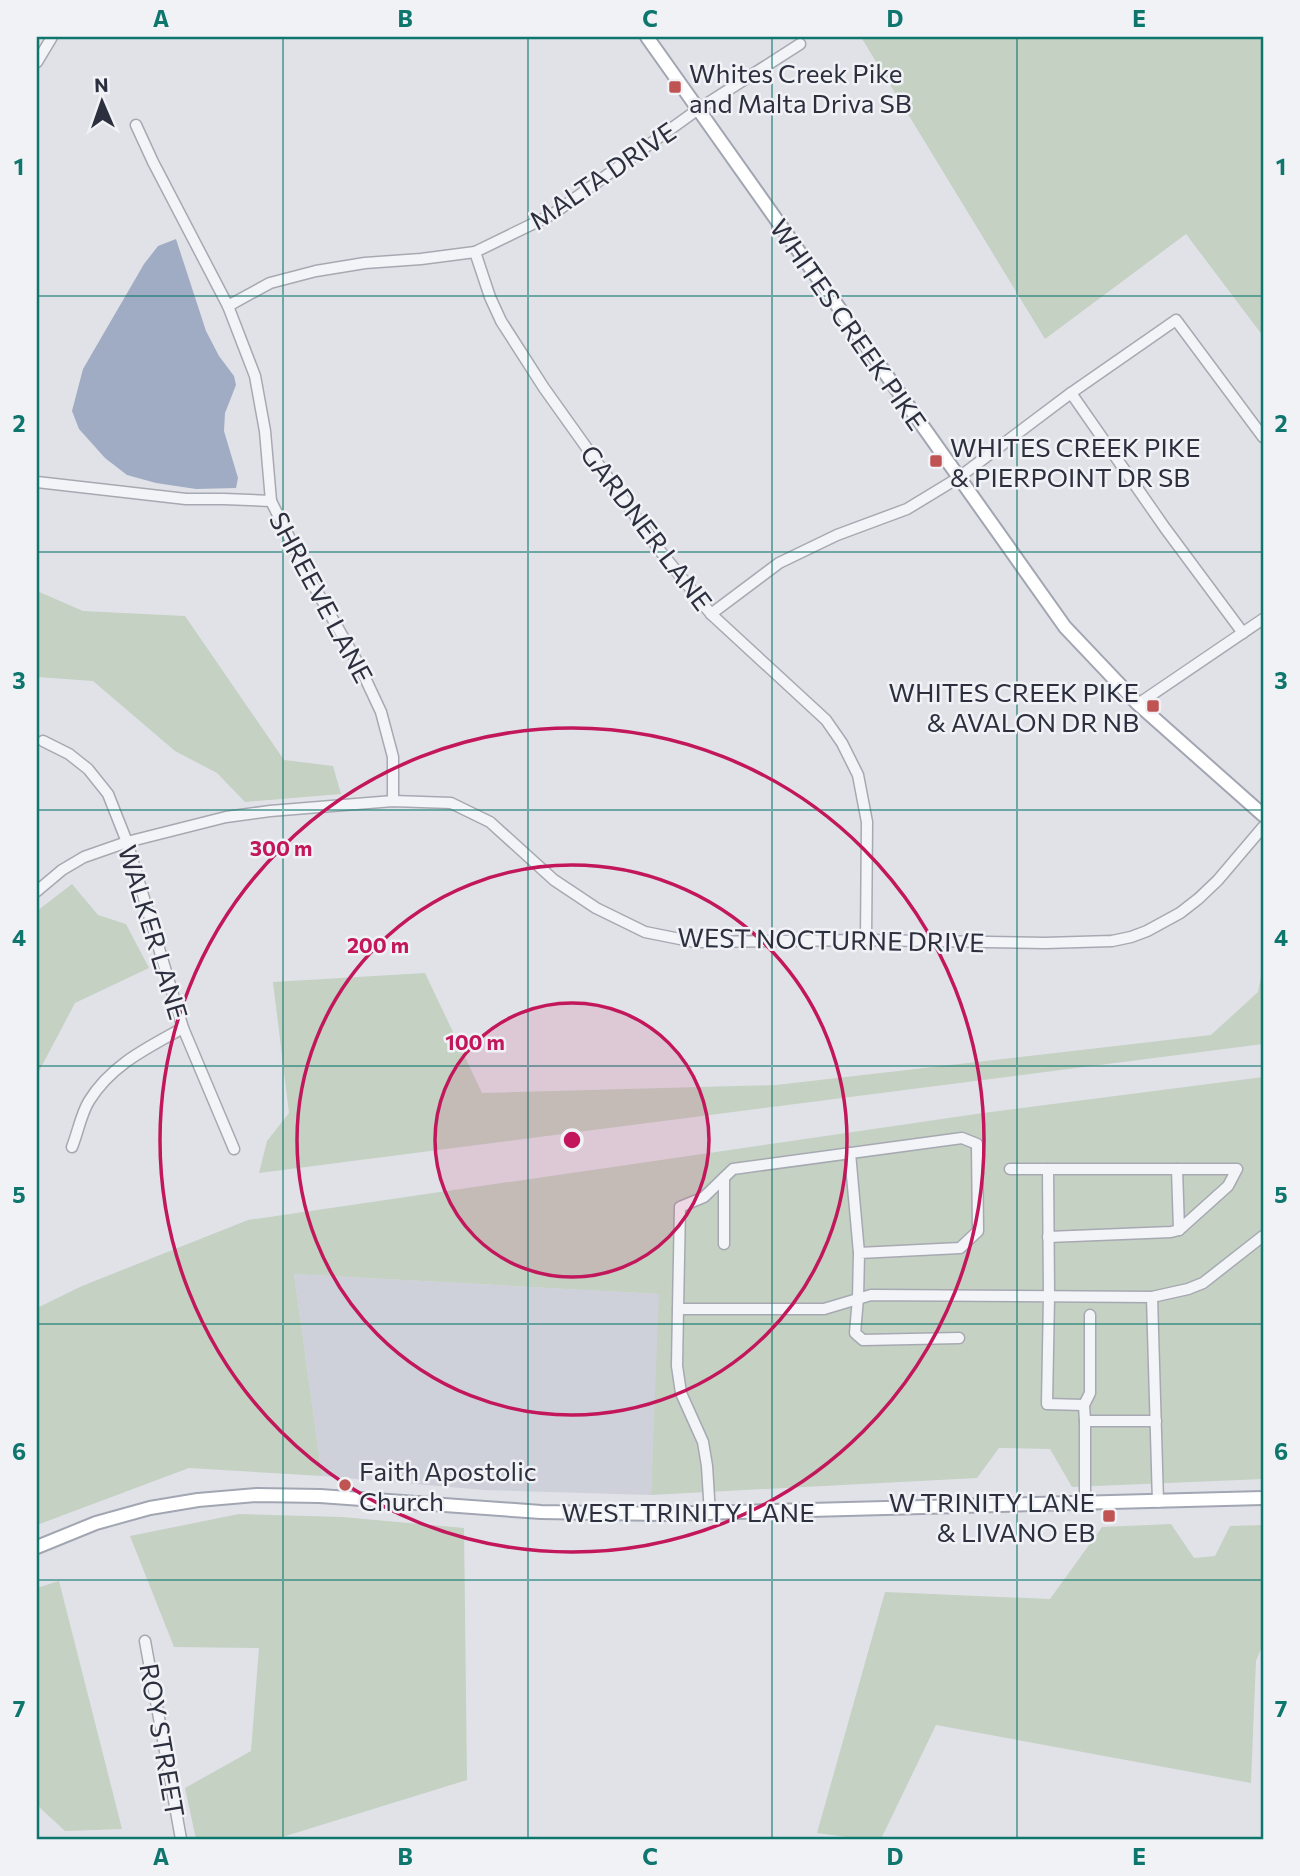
<svg xmlns="http://www.w3.org/2000/svg" width="1300" height="1876" font-family="Commissioner,sans-serif">
	<style>
		.built { fill: #cfd1da }
		.green { fill: #c4d1c3 }
		.water { fill: #a0acc4 }
		.lines { fill: none; stroke-linecap: round; stroke-linejoin: round }
		.minor-casing { stroke: #a7a9b2; stroke-width: 13 }
		.major-casing { stroke: #a1a6b2; stroke-width: 16 }
		.minor { stroke: #f3f4f7; stroke-width: 10 }
		.major { stroke: #fff; stroke-width: 12 }
		.grid { fill: none; stroke: #0f766e; stroke-width: 2; stroke-opacity: 0.55 }
		.ring { fill: none; stroke: #c2185b; stroke-width: 3.5 }
		.poi-dot { fill: #bf5453; stroke: #f0f2f6; stroke-width: 2.5 }
		.labels { text-anchor: middle; dominant-baseline: central; stroke-width: 5; stroke-linejoin: round; paint-order: stroke }
		.poi-label { font-size: 26px; fill: #2b2f3e; stroke: #f0f2f6; text-anchor: start }
		.street-label { font-size: 26px; fill: #2b2f3e; stroke: #f0f2f6 }
		.centre { fill: #c2185b; stroke: #f0f2f6; stroke-width: 3.5 }
		.ring-label { font-size: 21px; text-anchor: middle; font-weight: bold; fill: #c2185b; stroke: #f0f2f6; stroke-width: 5; stroke-linejoin: round; paint-order: stroke }
		.neatline { fill: none; stroke: #0f766e; stroke-width: 2.5 }
		.grid-label { font-size: 23px; text-anchor: middle; font-weight: bold; fill: #0f766e }
	</style>
	<rect width="100%" height="100%" fill="#e1e2e8"/>
	<polygon class="built" points="294,1274 660,1294 651,1495 484,1490 322,1476"/>
	<g class="green">
		<polygon points="861,37 1263,37 1263,336 1186,234 1045,339"/>
		<polygon points="37,591 83,611 185,616 284,760 333,766 341,794 245,802 217,773 175,751 93,681 37,677"/>
		<polygon points="72,884 98,915 126,924 149,968 75,1003 37,1075 37,911"/>
		<polygon points="1263,966 1263,1044 259,1173 267,1141 289,1113 273,982 425,973 482,1093 776,1085 1211,1035 1258,992"/>
		<polygon points="1263,1077 1263,1479 1072,1487 1050,1449 999,1448 977,1478 651,1495 659,1294 294,1274 322,1476 189,1468 37,1525 37,1308 82,1286 248,1220 983,1113"/>
		<polygon points="239,1514 342,1517 464,1528 467,1780 276,1839 196,1839 185,1788 251,1751 259,1648 174,1647 130,1536"/>
		<polygon points="1171,1524 1194,1558 1215,1556 1230,1526 1263,1525 1263,1644 1256,1661 1251,1783 936,1725 881,1839 862,1839 817,1833 885,1592 1050,1599 1102,1527"/>
		<polygon points="59,1581 122,1829 65,1831 37,1805 37,1588"/>
	</g>
	<polygon class="water" points="176,239 206,331 219,356 234,376 236,385 225,413 224,431 238,478 236,488 196,489 156,483 127,475 105,458 79,429 72,411 83,369 144,264 158,246"/>
	<g class="lines">
		<defs>
			<g id="minor">
				<polyline points="37,62 52,37"/>
				<polyline points="136,125 153,162 228,306 255,376 265,431 271,501 311,581 359,665 381,712 393,757 393,801"/>
				<polyline points="475,252 490,297 501,321 544,388 661,552 711,614 826,720 842,743 858,775 867,822 866,940"/>
				<polyline points="228,306 270,283 316,271 365,263 421,259 475,252 553,214 697,110 800,44"/>
				<polyline points="1071,393 1165,528 1243,633"/>
				<polyline points="37,482 186,499 224,499 271,501"/>
				<polyline points="711,614 779,563 837,535 907,509 958,478 1071,393 1176,320 1263,437"/>
				<polyline points="1138,704 1263,619"/>
				<polyline points="43,741 69,754 88,769 108,794 127,842 183,1028 234,1149"/>
				<polyline points="37,891 62,870 84,857 127,842 226,817 270,811 393,801 451,803 490,822 554,880 596,908 645,932 695,942 866,940 1045,943 1112,941 1131,937 1147,931 1180,913 1198,899 1218,880 1263,827"/>
				<path d="M 72,1147 C 78,1132 81,1114 89,1101 C 111,1065 147,1048 183,1028"/>
				<polyline points="850,1153 859,1253"/>
				<polyline points="1010,1169 1048,1169 1049,1296 1047,1404 1084,1405 1090,1393 1090,1315"/>
				<polyline points="1048,1169 1237,1169 1228,1186 1179,1230 1171,1232 1048,1237"/>
				<polyline points="1177,1169 1179,1230"/>
				<polyline points="724,1244 724,1178"/>
				<polyline points="1152,1297 1188,1289 1203,1283 1263,1236"/>
				<polyline points="678,1309 680,1207 704,1197 733,1169 962,1138 977,1144 978,1231 960,1248 859,1253 858,1298 855,1333 863,1340 959,1338"/>
				<polyline points="1084,1405 1085,1421 1156,1421"/>
				<polyline points="1085,1421 1085,1503"/>
				<polyline points="710,1514 707,1466 703,1442 681,1393 677,1366 678,1309 824,1309 871,1295 1152,1297 1158,1502"/>
				<polyline points="145,1641 181,1839"/>
			</g>
			<g id="major">
				<polyline points="647,37 1065,627 1138,704 1263,815"/>
				<polyline points="37,1547 96,1523 150,1508 198,1500 257,1495 320,1496 541,1512 663,1514 1263,1498"/>
			</g>
		</defs>
		<use href="#minor" class="minor-casing"/>
		<use href="#major" class="major-casing"/>
		<use href="#minor" class="minor"/>
		<use href="#major" class="major"/>
	</g>
	<path class="grid" d="M 283,37 L 283,1839M 528,37 L 528,1839M 772,37 L 772,1839M 1017,37 L 1017,1839M 37,296 L 1263,296M 37,552 L 1263,552M 37,810 L 1263,810M 37,1066 L 1263,1066M 37,1324 L 1263,1324M 37,1580 L 1263,1580"/>
	<circle cx="572" cy="1140" r="137" fill="#c2185b" fill-opacity=".12"/>
	<g class="ring">
		<circle cx="572" cy="1140" r="137"/>
		<circle cx="572" cy="1140" r="275"/>
		<circle cx="572" cy="1140" r="412"/>
	</g>
	<g class="poi-dot">
		<rect x="668" y="80" width="14" height="14" rx="3.5"/>
		<rect x="929" y="454" width="14" height="14" rx="3.5"/>
		<rect x="1146" y="699" width="14" height="14" rx="3.5"/>
		<circle cx="345" cy="1485" r="7"/>
		<rect x="1102" y="1509" width="14" height="14" rx="3.5"/>
	</g>
	<g class="labels">
		<g class="poi-label">
			<text x="689" y="72">Whites Creek Pike<tspan x="689" dy="30">and Malta Driva SB</tspan></text>
			<text x="950" y="446">WHITES CREEK PIKE<tspan x="950" dy="30">&amp; PIERPOINT DR SB</tspan></text>
			<text x="1139" y="691" text-anchor="end">WHITES CREEK PIKE<tspan x="1139" dy="30">&amp; AVALON DR NB</tspan></text>
			<text x="359" y="1470">Faith Apostolic<tspan x="359" dy="30">Church</tspan></text>
			<text x="1095" y="1501" text-anchor="end">W TRINITY LANE<tspan x="1095" dy="30">&amp; LIVANO EB</tspan></text>
		</g>
		<g class="street-label">
			<text transform="translate(602 175) rotate(-34)">MALTA DRIVE</text>
			<text transform="translate(849 324) rotate(55)">WHITES CREEK PIKE</text>
			<text transform="translate(647 527) rotate(53)">GARDNER LANE</text>
			<text transform="translate(322 597) rotate(62)">SHREEVE LANE</text>
			<text transform="translate(154 932) rotate(73)">WALKER LANE</text>
			<text transform="translate(831 939) rotate(1)">WEST NOCTURNE DRIVE</text>
			<text x="688" y="1511">WEST TRINITY LANE</text>
			<text transform="translate(163 1740) rotate(80)">ROY STREET</text>
		</g>
	</g>
	<circle cx="572" cy="1140" r="10" class="centre"/>
	<g class="ring-label">
		<text x="281" y="856">300 m</text>
		<text x="378" y="953">200 m</text>
		<text x="475" y="1050">100 m</text>
	</g>
	<rect width="1300" height="1876" fill="none" stroke="#f0f2f6" stroke-width="77"/>
	<g transform="translate(102 102) rotate(358)" stroke="#f0f2f6" stroke-width="5" paint-order="stroke">
	<path d="M0-5L12 26L0 18L-12 26Z" fill="#2b2f3e"/>
	<text y="-10" font-size="19" font-weight="bold" text-anchor="middle" fill="#2b2f3e">N</text>
	</g>
	<rect x="38" y="38" width="1224" height="1800" class="neatline"/>
	<g class="grid-label">
		<text x="161" y="27">A</text>
		<text x="405" y="27">B</text>
		<text x="650" y="27">C</text>
		<text x="895" y="27">D</text>
		<text x="1139" y="27">E</text>
		<text x="19" y="175">1</text>
		<text x="1281" y="175">1</text>
		<text x="19" y="432">2</text>
		<text x="1281" y="432">2</text>
		<text x="19" y="689">3</text>
		<text x="1281" y="689">3</text>
		<text x="19" y="946">4</text>
		<text x="1281" y="946">4</text>
		<text x="19" y="1203">5</text>
		<text x="1281" y="1203">5</text>
		<text x="19" y="1460">6</text>
		<text x="1281" y="1460">6</text>
		<text x="19" y="1717">7</text>
		<text x="1281" y="1717">7</text>
		<text x="161" y="1865">A</text>
		<text x="405" y="1865">B</text>
		<text x="650" y="1865">C</text>
		<text x="895" y="1865">D</text>
		<text x="1139" y="1865">E</text>
	</g>
</svg>
